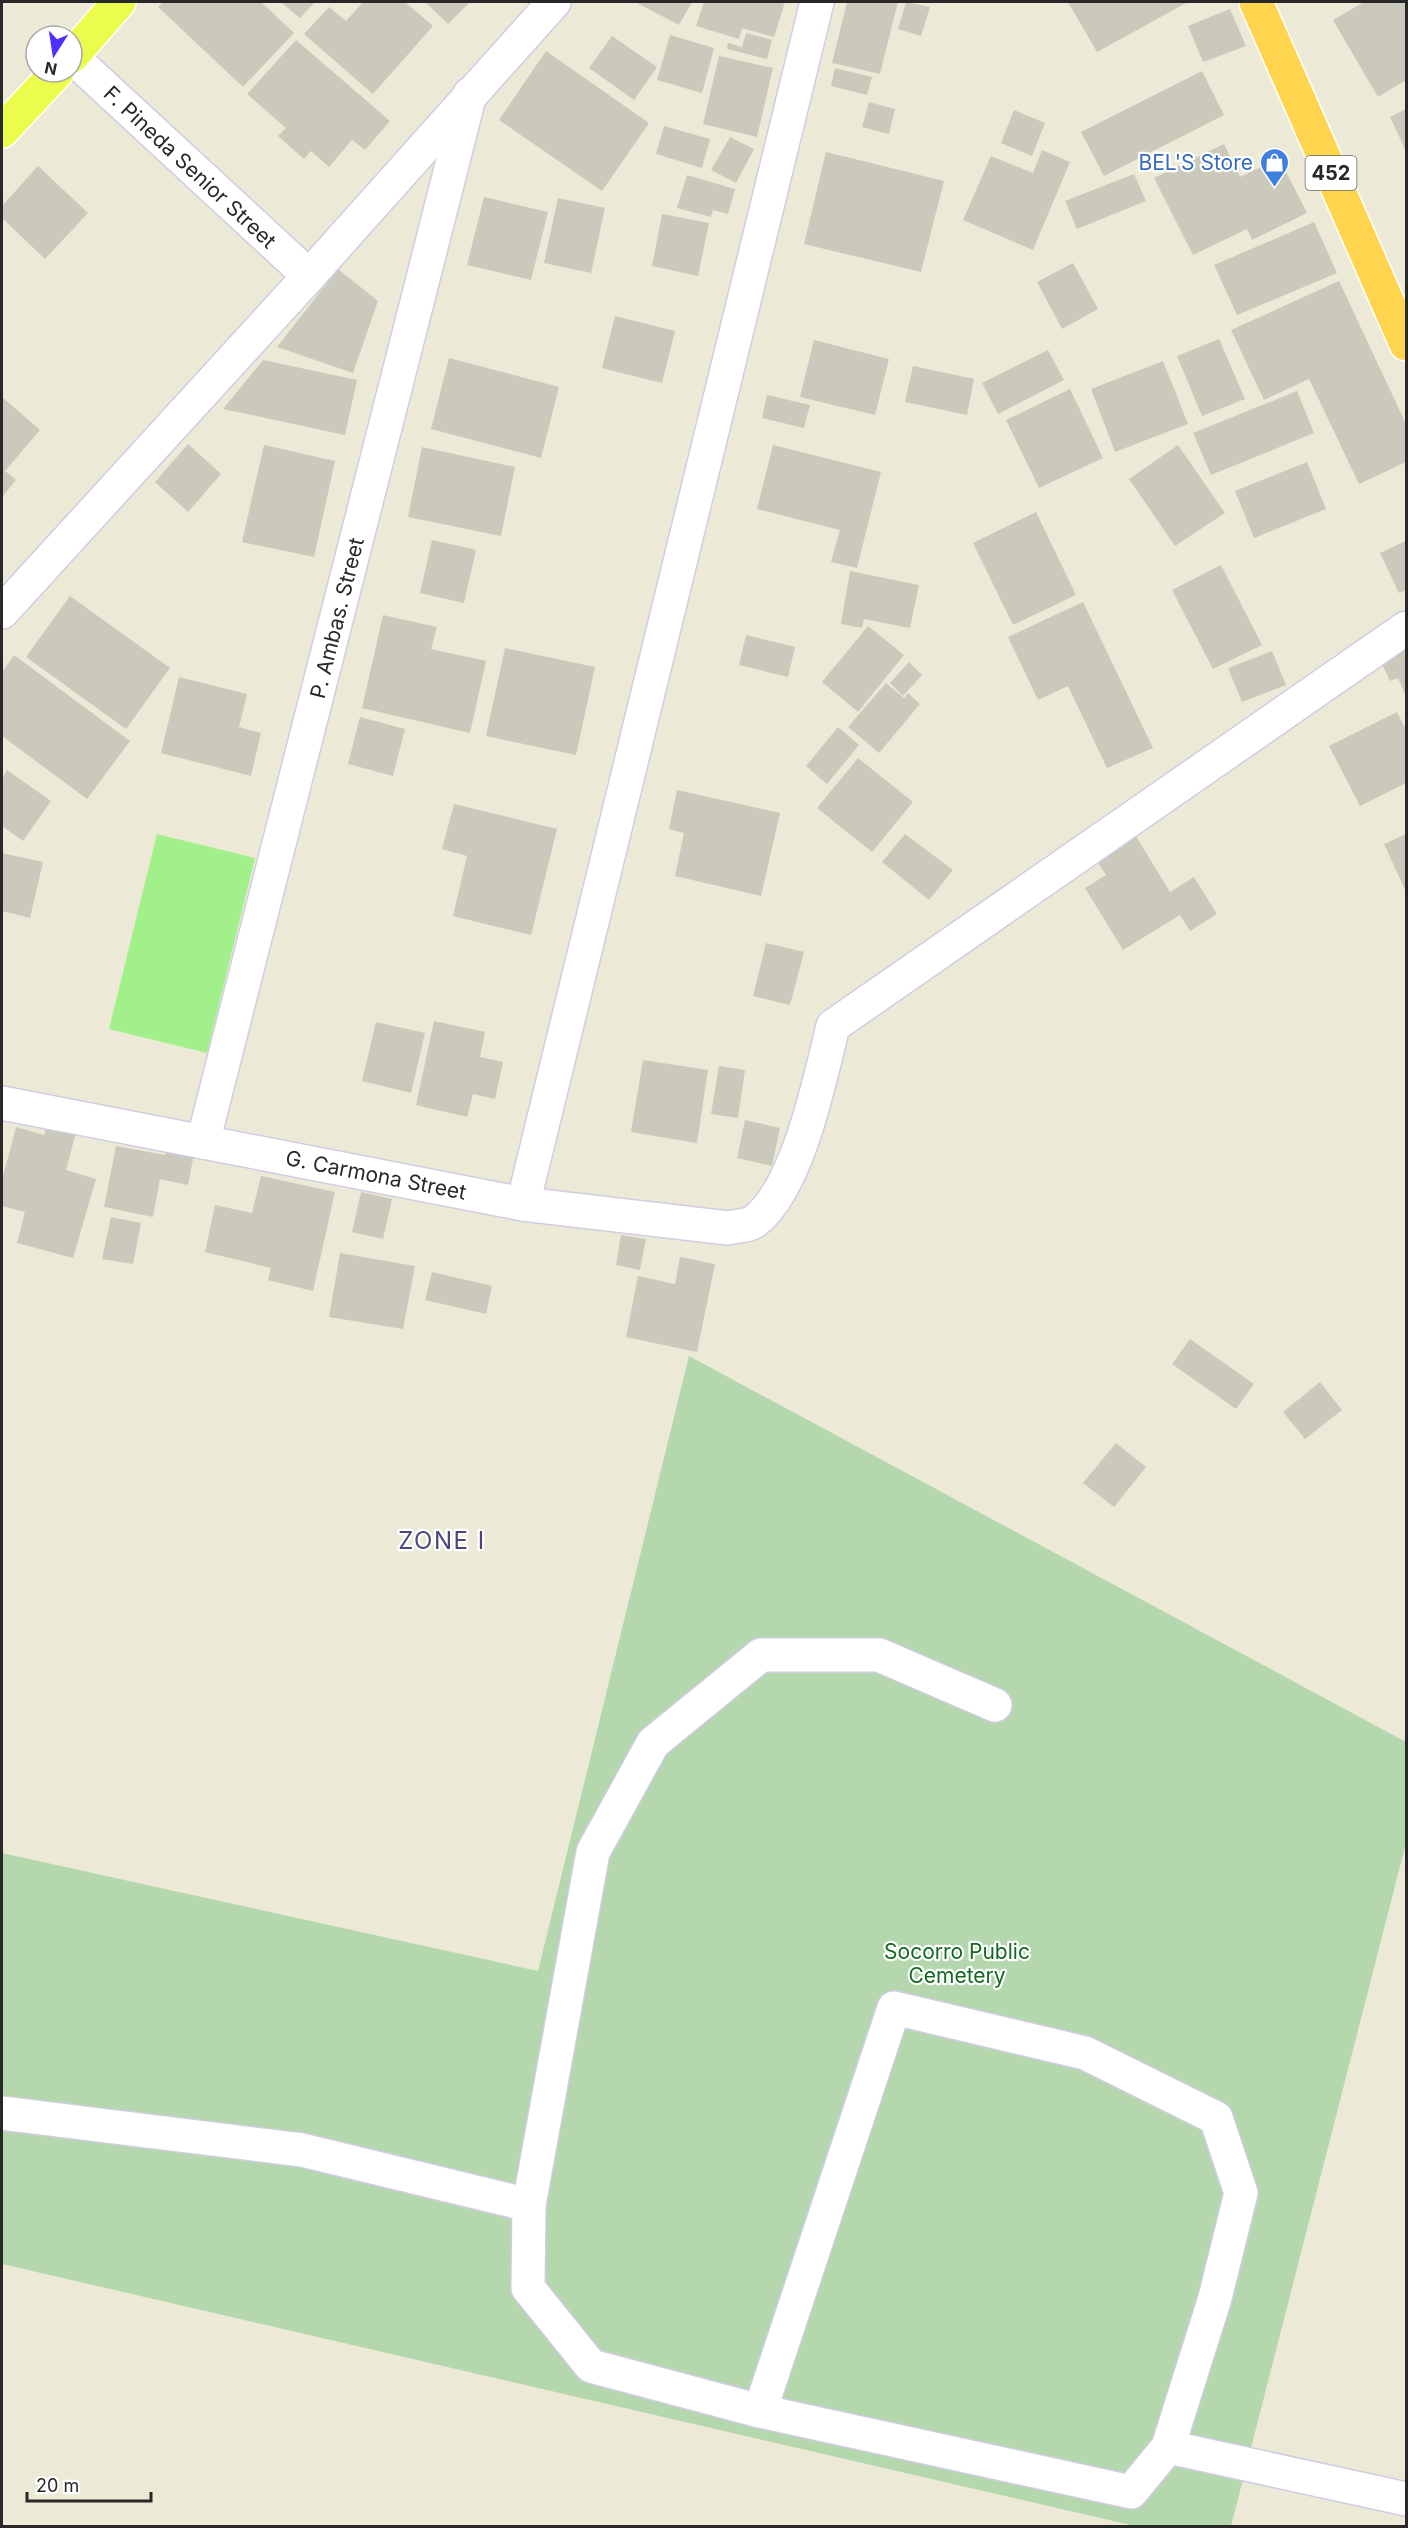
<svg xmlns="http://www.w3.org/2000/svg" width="1408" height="2528" font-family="Inter,sans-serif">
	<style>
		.cemetery { fill: #b4d7ad }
		.pitch { fill: #a2f089 }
		.building { fill: #cac9bb }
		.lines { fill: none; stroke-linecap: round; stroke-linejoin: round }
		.minor-casing { stroke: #d0cde2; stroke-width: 36 }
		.major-casing { stroke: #fff; stroke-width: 36 }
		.highway-casing { stroke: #fff; stroke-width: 36 }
		.minor { stroke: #fff; stroke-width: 33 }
		.major { stroke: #ebfc4c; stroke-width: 33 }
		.highway { stroke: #ffd54f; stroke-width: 33 }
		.labels { text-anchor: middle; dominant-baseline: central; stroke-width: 4.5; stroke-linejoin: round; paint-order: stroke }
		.shield { fill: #fff; stroke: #686868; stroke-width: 1.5 }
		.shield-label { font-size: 20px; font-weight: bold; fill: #282828 }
		.shop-label { font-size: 21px; fill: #366cbe; stroke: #fff; text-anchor: end }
		.street-label { font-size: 21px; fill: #282828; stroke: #fff }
		.park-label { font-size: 21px; fill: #13691e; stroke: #fff }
		.quarter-label { font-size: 24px; letter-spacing: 1.5px; fill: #4d457b; stroke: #fff }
	</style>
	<rect width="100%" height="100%" fill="#ecead7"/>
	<polygon class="cemetery" points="689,1356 1406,1742 1406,1843 1231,2526 1135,2526 2,2264 2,1853 538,1971"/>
	<polygon class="pitch" points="157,834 255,858 207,1053 109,1029"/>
	<g class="building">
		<polygon points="163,2 261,2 294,33 243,87 158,7"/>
		<polygon points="281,2 315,2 300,18"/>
		<polygon points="363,2 405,2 433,26 373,94 304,34 329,7 346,21"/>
		<polygon points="425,2 470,2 448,24"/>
		<polygon points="635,2 692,2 679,25"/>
		<polygon points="704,2 785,2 774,37 742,28 739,39 696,26"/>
		<polygon points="847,2 898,2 880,74 832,63"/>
		<polygon points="906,2 930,7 921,36 898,29"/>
		<polygon points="1068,2 1188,2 1097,52"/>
		<polygon points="1364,2 1406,2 1406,80 1378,97 1333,20"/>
		<polygon points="1230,9 1246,46 1203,62 1188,26"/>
		<polygon points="746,33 772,40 767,59 727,49 728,43 742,47"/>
		<polygon points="670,35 714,48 702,93 657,80"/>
		<polygon points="612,36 657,67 634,100 589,68"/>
		<polygon points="296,40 390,121 365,150 352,140 329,167 311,151 304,159 278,136 286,128 247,94"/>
		<polygon points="546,51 649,123 602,191 499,120"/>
		<polygon points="719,56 773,68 757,137 703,124"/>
		<polygon points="835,68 872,77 867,95 831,86"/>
		<polygon points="1202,71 1224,115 1104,176 1081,132"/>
		<polygon points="869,102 895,109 889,134 862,127"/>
		<polygon points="1406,109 1406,151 1390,117"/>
		<polygon points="1014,110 1045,123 1032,156 1001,143"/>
		<polygon points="664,126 710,139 702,168 656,154"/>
		<polygon points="730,137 754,149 736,183 711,170"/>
		<polygon points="1224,144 1240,177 1279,158 1307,213 1252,240 1247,229 1193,255 1154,178"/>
		<polygon points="1042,150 1070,162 1033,250 963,220 991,156 1033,173"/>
		<polygon points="826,152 944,181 921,272 804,244"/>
		<polygon points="38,166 88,213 45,259 2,218 2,206"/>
		<polygon points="1134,174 1146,201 1077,229 1065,201"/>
		<polygon points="687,175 735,189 728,214 713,210 711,217 677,208"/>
		<polygon points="484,197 548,212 531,280 467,265"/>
		<polygon points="558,198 605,208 591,273 544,263"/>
		<polygon points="662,214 709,223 698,276 652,266"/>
		<polygon points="1314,222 1337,273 1237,315 1214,265"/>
		<polygon points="1073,263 1098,309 1062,329 1037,282"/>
		<polygon points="338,269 378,301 353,373 277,347"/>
		<polygon points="1339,281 1406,424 1406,462 1359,484 1309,379 1264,400 1231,330"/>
		<polygon points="615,316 675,331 662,383 602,368"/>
		<polygon points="1219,339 1245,399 1202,416 1177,356"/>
		<polygon points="814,340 889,359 875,415 800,397"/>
		<polygon points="1048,350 1064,380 998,414 982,383"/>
		<polygon points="449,358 559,387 541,458 431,429"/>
		<polygon points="263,360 357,380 345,435 223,409"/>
		<polygon points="1163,361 1188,424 1115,452 1091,389"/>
		<polygon points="913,366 974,379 967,415 905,402"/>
		<polygon points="1070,389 1103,458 1039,488 1006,420"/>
		<polygon points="1297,391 1314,433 1211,475 1193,433"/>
		<polygon points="767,395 810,405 804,428 762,418"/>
		<polygon points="2,397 40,430 5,471 16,480 2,497"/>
		<polygon points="188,444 221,474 188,512 155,482"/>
		<polygon points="264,445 335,461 314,557 242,542"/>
		<polygon points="773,445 881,472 857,568 831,562 840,530 757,509"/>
		<polygon points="1178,445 1225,513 1175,546 1129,479"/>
		<polygon points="422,447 515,467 501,536 408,517"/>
		<polygon points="1307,462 1326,509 1254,538 1235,491"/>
		<polygon points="1036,512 1076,595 1013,625 973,543"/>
		<polygon points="432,540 476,550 464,603 420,593"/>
		<polygon points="1406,541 1406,590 1399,593 1380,553"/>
		<polygon points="1221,565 1262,645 1213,669 1172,590"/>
		<polygon points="850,571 919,585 910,628 864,619 862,628 841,624"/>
		<polygon points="70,596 170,668 126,729 26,657"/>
		<polygon points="1083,602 1153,748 1107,768 1068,686 1038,700 1008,637"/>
		<polygon points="383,615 437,627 431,649 486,661 470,733 362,708"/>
		<polygon points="868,626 904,655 858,712 822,682"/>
		<polygon points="746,635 795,647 788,677 739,665"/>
		<polygon points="1406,636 1406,697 1398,678 1390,681 1376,651"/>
		<polygon points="505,648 595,667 576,755 486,736"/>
		<polygon points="1272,651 1286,685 1242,702 1228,668"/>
		<polygon points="14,655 130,741 87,799 2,736 2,672"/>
		<polygon points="909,662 922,675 903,696 890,683"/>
		<polygon points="179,677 247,694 239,727 261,733 251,776 161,753"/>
		<polygon points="886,683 904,698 908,693 920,704 879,753 848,727"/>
		<polygon points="1397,712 1406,730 1406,783 1360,806 1329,746"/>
		<polygon points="360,717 405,729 393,776 348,764"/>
		<polygon points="838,727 859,745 827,784 806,766"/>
		<polygon points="858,758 913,802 872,852 817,808"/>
		<polygon points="7,770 51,801 23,841 2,826 2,779"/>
		<polygon points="677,790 780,813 761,896 675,876 684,833 669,829"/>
		<polygon points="454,804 557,829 531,935 453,916 467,856 442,849"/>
		<polygon points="1134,833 1170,892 1194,877 1217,914 1190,931 1180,915 1123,950 1085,888 1106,875 1094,857"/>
		<polygon points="905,834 953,870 929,900 882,862"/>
		<polygon points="1406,834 1406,892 1384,844"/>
		<polygon points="2,853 43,862 30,918 2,911"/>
		<polygon points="766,943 804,952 790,1005 753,996"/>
		<polygon points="434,1021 485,1032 480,1057 503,1062 495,1099 473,1094 467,1117 416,1105"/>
		<polygon points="376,1022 425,1033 411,1093 362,1081"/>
		<polygon points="643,1060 708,1070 697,1143 631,1132"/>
		<polygon points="719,1066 745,1070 738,1118 711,1114"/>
		<polygon points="49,1119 77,1128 66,1170 96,1179 73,1258 17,1243 25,1212 2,1206 2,1180 16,1127 44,1135"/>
		<polygon points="745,1120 780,1128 772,1166 737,1158"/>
		<polygon points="168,1143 195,1149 188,1185 160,1179 153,1217 104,1207 116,1146 165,1155"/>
		<polygon points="261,1176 335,1192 313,1291 268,1280 271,1268 205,1252 215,1205 252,1213"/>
		<polygon points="361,1192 392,1199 383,1239 352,1232"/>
		<polygon points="111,1217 141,1223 133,1264 102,1259"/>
		<polygon points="621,1235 646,1239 640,1270 616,1265"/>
		<polygon points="340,1253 415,1266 403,1329 329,1317"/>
		<polygon points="680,1257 715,1264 697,1352 626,1337 638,1276 675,1284"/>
		<polygon points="432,1272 492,1286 486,1314 425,1300"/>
		<polygon points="1190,1339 1254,1384 1236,1409 1172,1364"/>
		<polygon points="1320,1382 1342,1410 1305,1439 1283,1412"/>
		<polygon points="1116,1443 1146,1467 1114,1507 1083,1483"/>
	</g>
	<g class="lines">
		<defs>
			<g id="minor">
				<polyline points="72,57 309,276"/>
				<polyline points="2,612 309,276 554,2"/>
				<path d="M 2,1103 L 523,1204 L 728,1228 C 736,1226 749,1226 755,1221 C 798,1188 820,1079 833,1026 L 1406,628"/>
				<polyline points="203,1142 470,94"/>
				<polyline points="523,1204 817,2"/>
				<polyline points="2,2113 302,2150 529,2205 528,2288 591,2366 760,2411 1131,2492 1168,2447 1406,2499"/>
				<polyline points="529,2205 593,1852 653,1743 761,1655 879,1655 995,1705"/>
				<polyline points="760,2411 894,2008 1085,2053 1216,2118 1241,2193 1215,2298 1168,2447"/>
			</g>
			<g id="major">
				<polyline points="72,56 119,2"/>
				<polyline points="2,131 57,72"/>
			</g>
			<polyline id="highway" points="1256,2 1406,344"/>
		</defs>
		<use href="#minor" class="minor-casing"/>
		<use href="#major" class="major-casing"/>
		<use href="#highway" class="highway-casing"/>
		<use href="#minor" class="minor"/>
		<use href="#major" class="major"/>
		<use href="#highway" class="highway"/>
	</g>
	<defs>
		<symbol id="shop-pin" viewBox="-11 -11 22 30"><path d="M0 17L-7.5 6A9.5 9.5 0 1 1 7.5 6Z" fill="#3f7fe0" stroke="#fff"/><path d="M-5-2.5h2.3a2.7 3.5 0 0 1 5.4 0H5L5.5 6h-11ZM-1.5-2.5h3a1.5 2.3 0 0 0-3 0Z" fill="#fff"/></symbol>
	</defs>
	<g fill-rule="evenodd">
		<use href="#shop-pin" x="1258" y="146" width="33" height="45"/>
	</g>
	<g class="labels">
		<rect class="shield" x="1305.5" y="156" width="51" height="34" rx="4.5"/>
		<g class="shield-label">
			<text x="1331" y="173">452</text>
		</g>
		<g class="shop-label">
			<text x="1253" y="162">BEL'S Store</text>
		</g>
		<g class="street-label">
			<text transform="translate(190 167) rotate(43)">F. Pineda Senior Street</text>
			<text transform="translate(337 618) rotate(-76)">P. Ambas. Street</text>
			<text transform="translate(376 1175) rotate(11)">G. Carmona Street</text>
		</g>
		<g class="park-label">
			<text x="957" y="1951">Socorro Public<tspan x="957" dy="24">Cemetery</tspan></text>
		</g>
		<g class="quarter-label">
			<text x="442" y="1540">ZONE I</text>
		</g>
	</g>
	<rect width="1408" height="2528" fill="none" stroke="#282828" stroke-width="6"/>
	<g transform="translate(54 54) rotate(192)"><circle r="28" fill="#ffffff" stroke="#a9a9a9" stroke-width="1.5"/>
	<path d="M0-4.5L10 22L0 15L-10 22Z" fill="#4f31ff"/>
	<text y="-9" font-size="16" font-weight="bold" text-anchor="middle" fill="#282828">N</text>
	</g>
	<path d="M27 2492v9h124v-9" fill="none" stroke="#282828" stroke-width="3"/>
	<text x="36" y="2492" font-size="18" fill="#282828" stroke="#ffffff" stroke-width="4.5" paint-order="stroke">20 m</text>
</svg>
